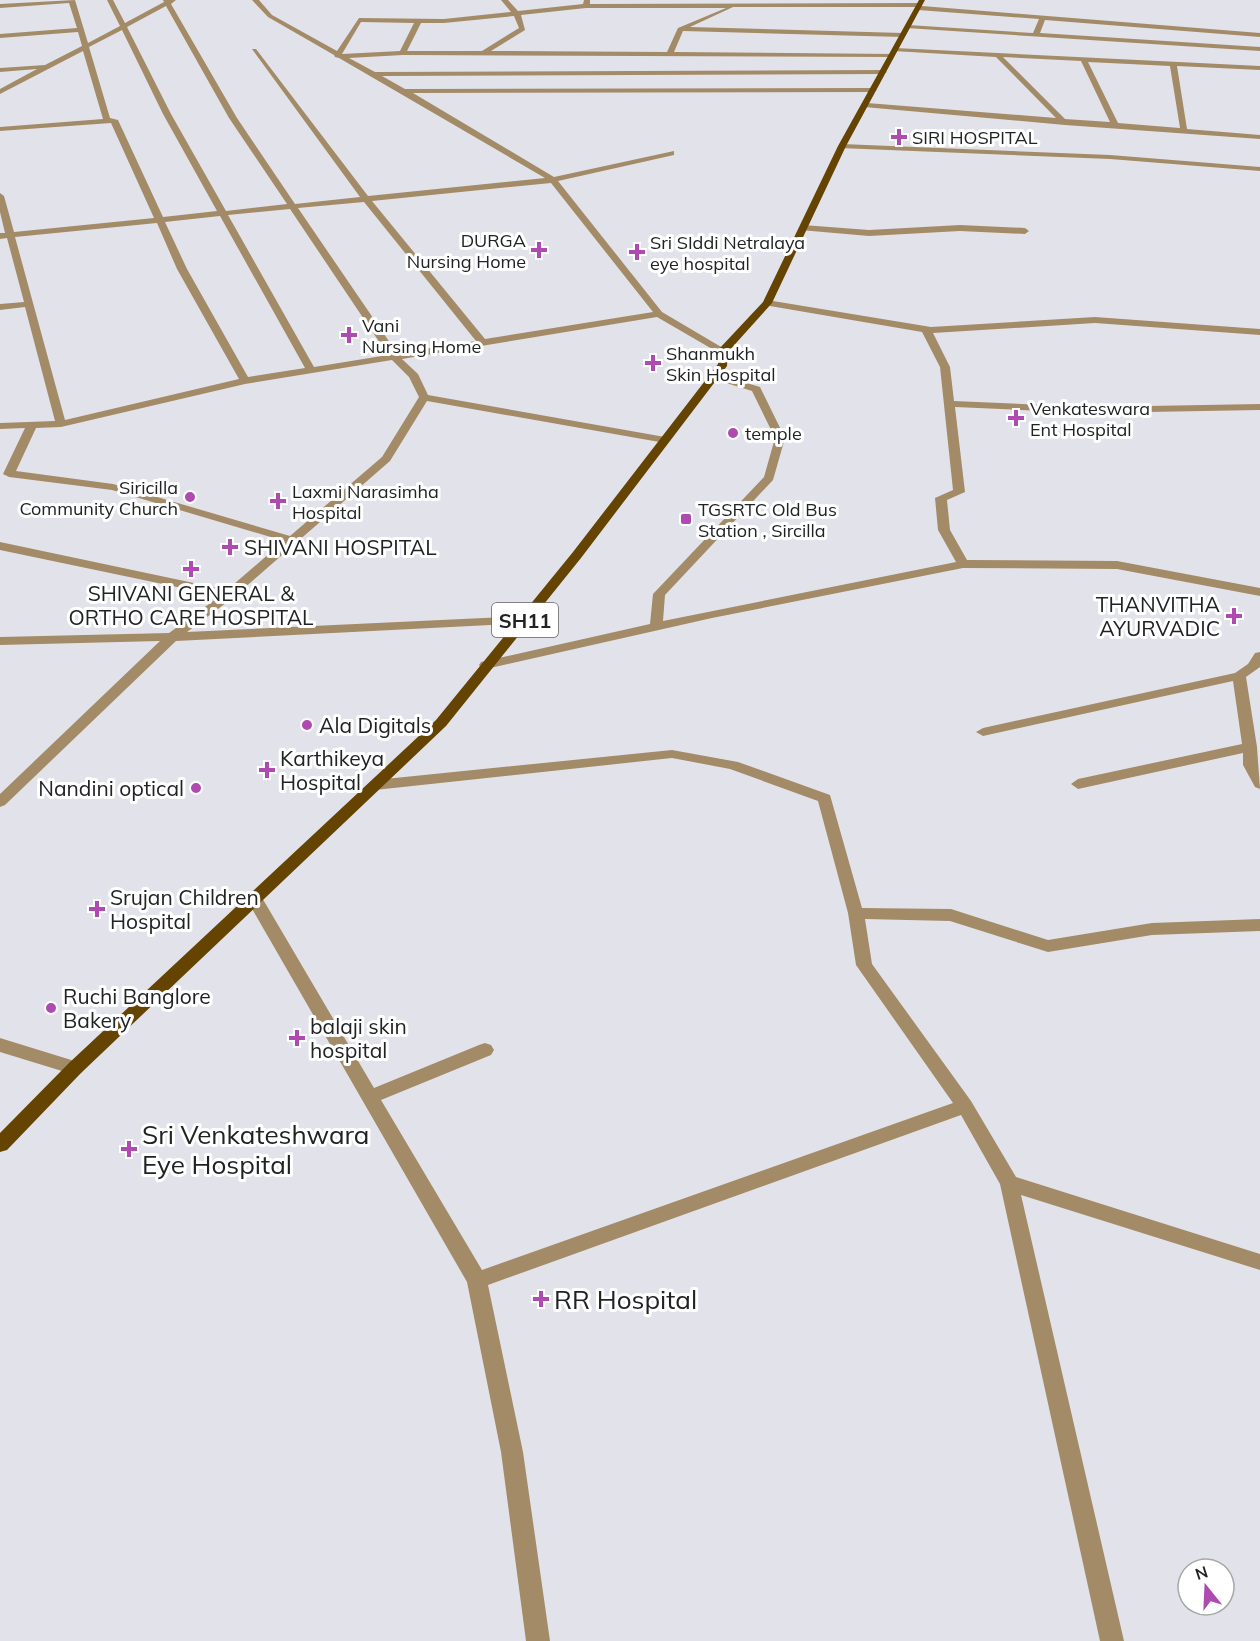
<svg xmlns="http://www.w3.org/2000/svg" width="1260" height="1641" font-family="Mulish,sans-serif">
	<style>
		.lines { fill: none; stroke-linecap: round; stroke-linejoin: round }
		.minor { fill: #a48b68; fill-rule: evenodd }
		.primary { fill: #654300; fill-rule: evenodd }
		.poi-dot { fill: #af4bb0; stroke: #fff; stroke-width: 2 }
		.labels { text-anchor: middle; dominant-baseline: central; stroke-width: 6; stroke-linejoin: round; paint-order: stroke }
		.far-poi-label { font-size: 18px; fill: #212224; stroke: #fff; text-anchor: start }
		.shield { fill: #fff; stroke: #646466; stroke-width: 1.5 }
		.shield-label { font-size: 20px; font-weight: bold; fill: #212224 }
		.poi-label { font-size: 21px; fill: #212224; stroke: #fff; text-anchor: start }
		.near-poi-label { font-size: 26px; fill: #212224; stroke: #fff; text-anchor: start }
	</style>
	<rect width="100%" height="100%" fill="#e2e3ea"/>
	<g class="lines">
		<g class="minor">
			<path d="M 75,0 L 88,43 L 120,26 L 107,0 L 113,0 L 125,23 L 164,2 L 163,0 L 176,0 L 171,4 L 237,118 L 295,204 L 360,197 L 252,49 L 256,49 L 368,196 L 545,178 L 339,58 L 335,57 L 334,55 L 268,17 L 252,0 L 259,0 L 272,15 L 337,51 L 359,18 L 444,19 L 511,12 L 501,0 L 508,0 L 518,11 L 583,4 L 584,0 L 590,0 L 590,4 L 920,3 L 922,6 L 1260,33 L 1260,37 L 1045,20 L 1040,33 L 1260,47 L 1260,51 L 906,28 L 908,25 L 1033,33 L 1039,19 L 918,10 L 915,7 L 733,7 L 690,27 L 903,33 L 906,35 L 903,37 L 683,31 L 674,52 L 894,54 L 892,57 L 403,55 L 349,58 L 375,72 L 883,70 L 887,72 L 883,74 L 382,76 L 405,89 L 873,88 L 877,90 L 873,92 L 413,93 L 554,177 L 674,151 L 674,155 L 558,181 L 662,312 L 728,351 L 719,353 L 657,317 L 402,359 L 418,374 L 428,395 L 665,437 L 671,440 L 665,443 L 427,401 L 390,461 L 234,597 L 187,632 L 524,616 L 530,620 L 529,623 L 176,641 L 5,805 L 0,807 L 0,794 L 160,641 L 0,645 L 0,637 L 169,633 L 220,596 L 0,550 L 0,542 L 227,590 L 284,541 L 112,490 L 9,477 L 3,474 L 25,428 L 0,429 L 0,423 L 55,421 L 25,307 L 0,310 L 0,304 L 24,302 L 7,238 L 0,239 L 0,233 L 5,233 L 0,212 L 0,193 L 4,196 L 14,232 L 154,218 L 111,123 L 0,131 L 0,127 L 103,119 L 83,51 L 0,94 L 0,89 L 37,69 L 0,72 L 0,68 L 45,65 L 82,46 L 78,32 L 0,38 L 0,34 L 77,28 L 69,3 L 0,8 L 0,4 ZM 166,6 L 229,118 L 287,204 L 226,211 L 171,114 L 127,27 ZM 586,8 L 726,8 L 678,28 L 667,52 L 491,51 L 525,30 L 521,15 ZM 514,16 L 519,28 L 482,51 L 407,51 L 421,23 L 444,23 ZM 361,22 L 414,23 L 400,51 L 342,54 ZM 122,30 L 163,114 L 217,211 L 163,217 L 118,120 L 110,118 L 89,47 ZM 551,183 L 653,312 L 485,339 L 372,201 ZM 364,202 L 476,341 L 397,353 L 298,208 ZM 290,209 L 388,355 L 314,367 L 228,215 ZM 220,216 L 305,368 L 248,377 L 187,269 L 165,222 ZM 157,223 L 177,269 L 239,379 L 65,420 L 15,237 ZM 392,360 L 409,377 L 419,397 L 382,457 L 290,536 L 113,484 L 16,471 L 36,428 L 61,427 L 245,384 Z"/>
			<path d="M 895,48 L 1260,66 L 1260,70 L 1177,66 L 1187,129 L 1260,135 L 1260,139 L 1065,125 L 864,107 L 867,103 L 1056,118 L 996,57 L 893,51 ZM 1003,57 L 1081,61 L 1110,122 L 1065,119 ZM 1088,62 L 1170,66 L 1180,128 L 1118,123 Z"/>
			<polygon points="842,144 1110,155 1260,167 1260,171 1110,159 839,148 839,144"/>
			<polygon points="803,225 869,230 960,225 1025,228 1029,231 1025,234 960,231 869,236 800,230 800,226"/>
			<polygon points="767,300 931,327 1095,317 1260,329 1260,335 1095,323 933,333 950,367 954,401 1091,407 1260,404 1260,410 1091,413 955,407 965,492 947,500 950,530 967,560 1117,561 1260,588 1260,596 1117,569 963,568 712,618 486,669 481,668 479,665 481,662 650,624 653,594 764,477 775,438 752,391 710,378 710,374 714,373 760,387 785,438 773,480 665,595 663,621 956,562 938,530 935,498 953,490 940,367 922,332 764,305 764,301"/>
			<polygon points="1260,652 1260,667 1246,677 1257,747 1260,789 1255,787 1243,765 1243,753 1078,789 1071,784 1078,779 1242,744 1233,681 983,736 976,732 983,728 1235,673 1248,664 1255,653"/>
			<polygon points="672,750 738,762 830,795 862,908 951,909 1048,940 1152,923 1260,919 1260,931 1152,935 1048,952 950,921 865,919 872,964 971,1101 1016,1177 1260,1254 1260,1270 1021,1195 1124,1641 1100,1641 1000,1184 961,1115 488,1285 523,1452 550,1641 526,1641 501,1452 467,1282 247,900 249,896 261,896 374,1088 479,1045 485,1043 491,1045 494,1050 491,1055 381,1100 482,1270 953,1103 856,965 848,913 818,801 730,769 672,758 375,790 368,785 375,780"/>
			<polygon points="0,1038 81,1063 84,1068 81,1073 75,1075 0,1052"/>
		</g>
		<polygon class="primary" points="919,0 925,0 846,146 772,303 728,352 727,366 581,558 446,726 81,1073 7,1150 0,1152 0,1133 69,1063 436,720 573,552 718,364 719,349 763,302 838,146"/>
	</g>
	<g class="poi-dot">
		<path d="M896 128h6v6h6v6h-6v6h-6v-6h-6v-6h6z"/>
		<path d="M536 241h6v6h6v6h-6v6h-6v-6h-6v-6h6z"/>
		<path d="M634 243h6v6h6v6h-6v6h-6v-6h-6v-6h6z"/>
		<path d="M346 326h6v6h6v6h-6v6h-6v-6h-6v-6h6z"/>
		<path d="M650 354h6v6h6v6h-6v6h-6v-6h-6v-6h6z"/>
		<path d="M1013 409h6v6h6v6h-6v6h-6v-6h-6v-6h6z"/>
		<circle cx="733" cy="433" r="6"/>
		<circle cx="190" cy="497" r="6"/>
		<path d="M275 492h6v6h6v6h-6v6h-6v-6h-6v-6h6z"/>
		<rect x="680" y="513" width="12" height="12" rx="3"/>
		<path d="M227 538h6v6h6v6h-6v6h-6v-6h-6v-6h6z"/>
		<path d="M188 560h6v6h6v6h-6v6h-6v-6h-6v-6h6z"/>
		<path d="M1231 607h6v6h6v6h-6v6h-6v-6h-6v-6h6z"/>
		<circle cx="307" cy="725" r="6"/>
		<path d="M264 761h6v6h6v6h-6v6h-6v-6h-6v-6h6z"/>
		<circle cx="196" cy="788" r="6"/>
		<path d="M94 900h6v6h6v6h-6v6h-6v-6h-6v-6h6z"/>
		<circle cx="51" cy="1008" r="6"/>
		<path d="M294 1029h6v6h6v6h-6v6h-6v-6h-6v-6h6z"/>
		<path d="M126 1140h6v6h6v6h-6v6h-6v-6h-6v-6h6z"/>
		<path d="M538 1290h6v6h6v6h-6v6h-6v-6h-6v-6h6z"/>
	</g>
	<g class="labels">
		<g class="far-poi-label">
			<text x="912" y="137">SIRI HOSPITAL</text>
			<text x="526" y="240" text-anchor="end">DURGA<tspan x="526" dy="21">Nursing Home</tspan></text>
			<text x="650" y="242">Sri SIddi Netralaya<tspan x="650" dy="21">eye hospital</tspan></text>
			<text x="362" y="325">Vani<tspan x="362" dy="21">Nursing Home</tspan></text>
			<text x="666" y="353">Shanmukh<tspan x="666" dy="21">Skin Hospital</tspan></text>
			<text x="1030" y="408">Venkateswara<tspan x="1030" dy="21">Ent Hospital</tspan></text>
			<text x="745" y="433">temple</text>
			<text x="178" y="487" text-anchor="end">Siricilla<tspan x="178" dy="21">Community Church</tspan></text>
			<text x="292" y="491">Laxmi Narasimha<tspan x="292" dy="21">Hospital</tspan></text>
			<text x="698" y="509">TGSRTC Old Bus<tspan x="698" dy="21">Station , Sircilla</tspan></text>
		</g>
		<rect class="shield" x="492" y="603" width="66" height="34" rx="4.5"/>
		<g class="shield-label">
			<text x="525" y="620">SH11</text>
		</g>
		<g class="poi-label">
			<text x="244" y="547">SHIVANI HOSPITAL</text>
			<text x="191" y="593" text-anchor="middle">SHIVANI GENERAL &amp;<tspan x="191" dy="24">ORTHO CARE HOSPITAL</tspan></text>
			<text x="1220" y="604" text-anchor="end">THANVITHA<tspan x="1220" dy="24">AYURVADIC</tspan></text>
			<text x="319" y="725">Ala Digitals</text>
			<text x="280" y="758">Karthikeya<tspan x="280" dy="24">Hospital</tspan></text>
			<text x="184" y="788" text-anchor="end">Nandini optical</text>
			<text x="110" y="897">Srujan Children<tspan x="110" dy="24">Hospital</tspan></text>
			<text x="63" y="996">Ruchi Banglore<tspan x="63" dy="24">Bakery</tspan></text>
			<text x="310" y="1026">balaji skin<tspan x="310" dy="24">hospital</tspan></text>
		</g>
		<g class="near-poi-label">
			<text x="142" y="1134">Sri Venkateshwara<tspan x="142" dy="30">Eye Hospital</tspan></text>
			<text x="554" y="1299">RR Hospital</text>
		</g>
	</g>
	<g transform="translate(1206 1587) rotate(342)"><circle r="28" fill="#ffffff" stroke="#a6a7a7" stroke-width="1.5"/>
	<path d="M0-4.5L10 22L0 15L-10 22Z" fill="#af4bb0"/>
	<text y="-9" font-size="16" font-weight="bold" text-anchor="middle" fill="#212224">N</text>
	</g>
</svg>
